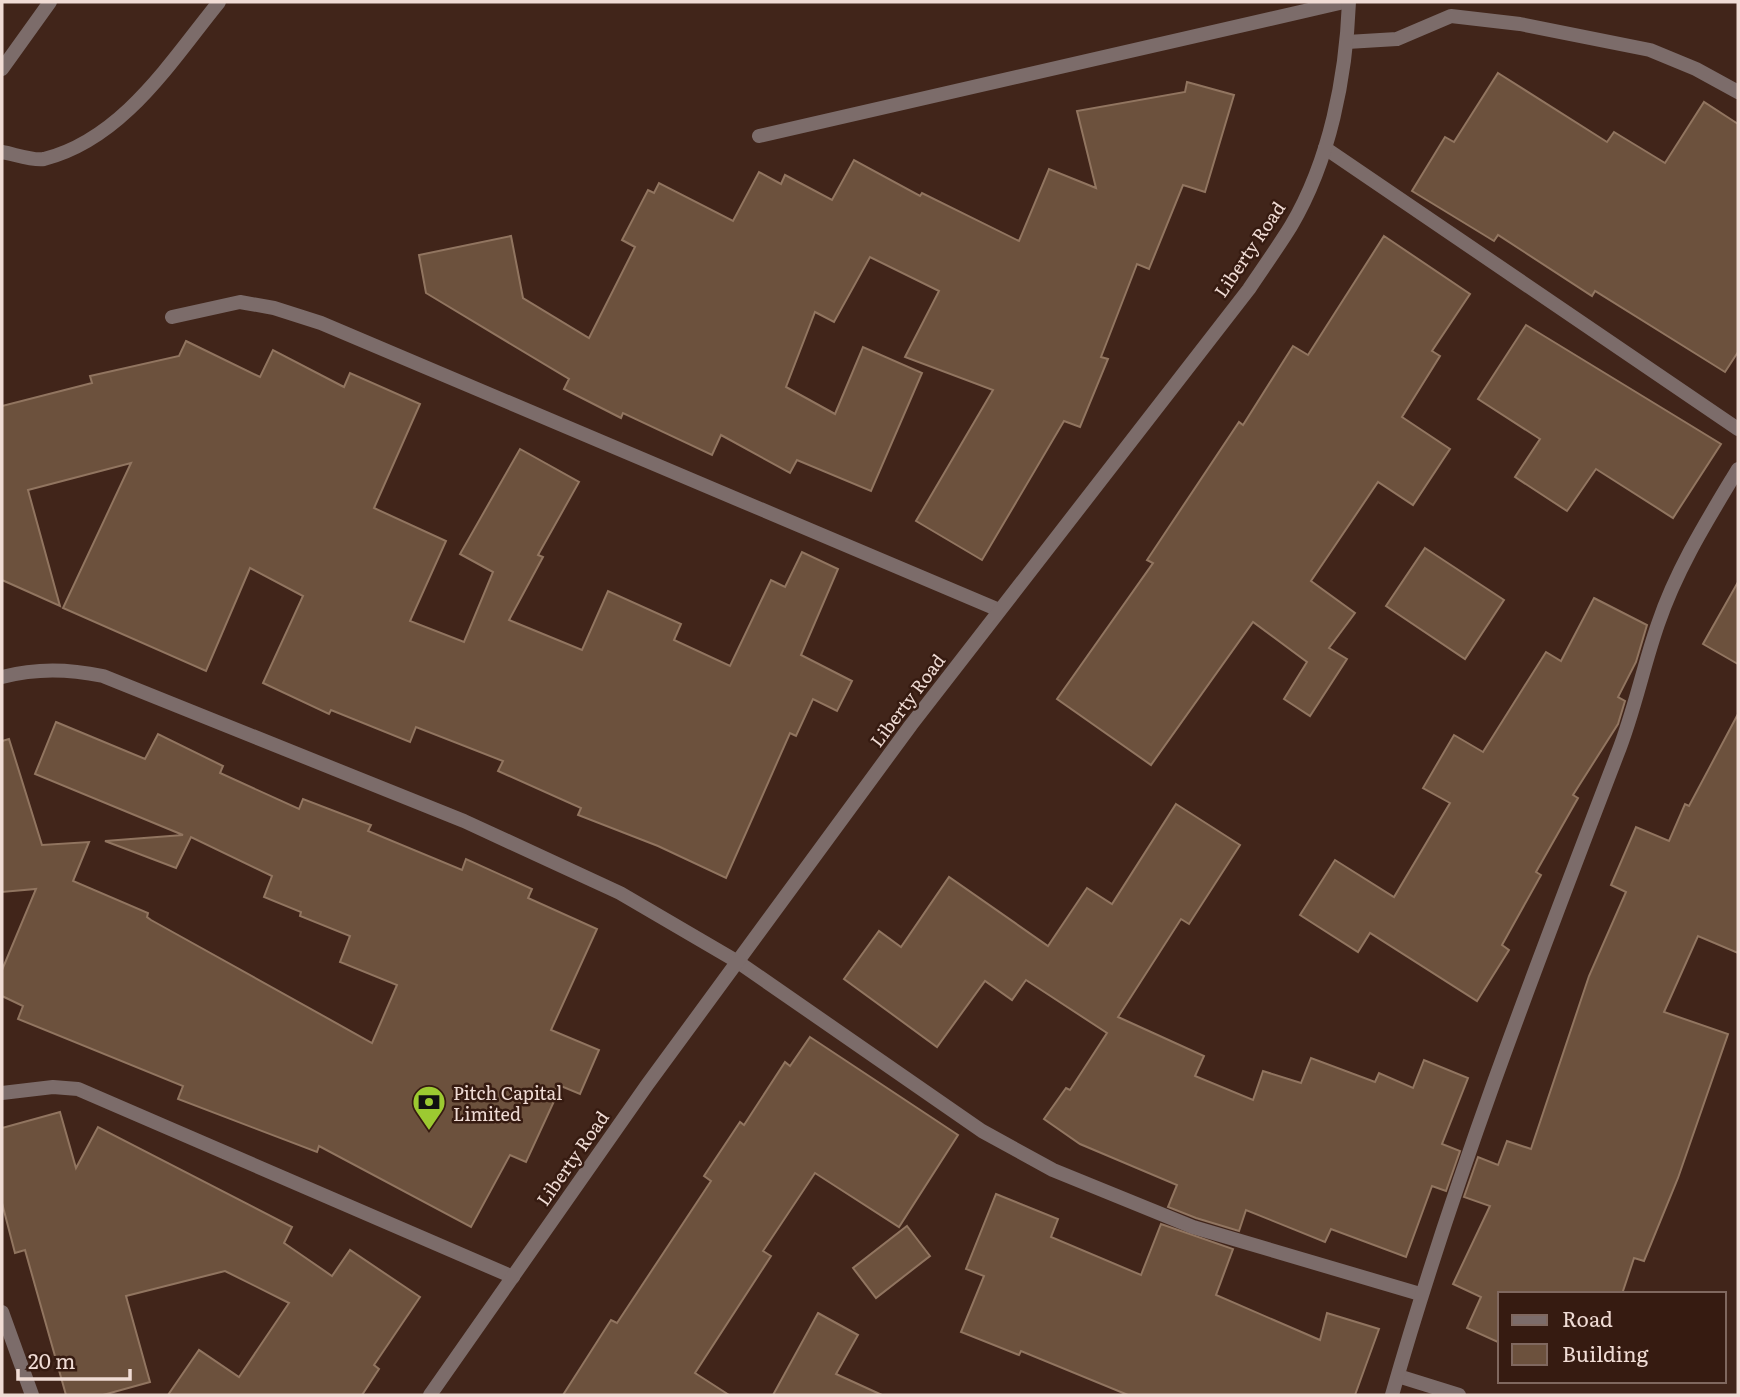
<svg xmlns="http://www.w3.org/2000/svg" width="1740" height="1397" font-family="Literata,serif">
	<style>
		.building { fill: #6c513d; stroke: #917560; stroke-width: 2 }
		.lines { fill: none; stroke-linecap: round; stroke-linejoin: round }
		.service { stroke: #7c6c6a; stroke-width: 14 }
		.minor { stroke: #7c6c6a; stroke-width: 14 }
		.tertiary { stroke: #7c6c6a; stroke-width: 14 }
		.labels { text-anchor: middle; dominant-baseline: central; stroke-width: 5; stroke-linejoin: round; paint-order: stroke }
		.street-label { font-size: 18px; fill: #f0dcd5; stroke: #361b11 }
		.poi-label { font-size: 18px; fill: #f0dcd5; stroke: #361b11; text-anchor: start }
	</style>
	<rect width="100%" height="100%" fill="#41251a"/>
	<g class="building">
		<polygon points="1498,73 1607,142 1614,132 1665,163 1704,102 1738,124 1738,352 1725,372 1595,291 1592,296 1498,235 1494,241 1412,191 1445,137 1454,142"/>
		<polygon points="1187,82 1234,95 1205,192 1183,185 1149,269 1137,264 1101,357 1108,359 1080,427 1064,421 982,560 916,521 993,390 905,357 939,291 870,257 834,322 815,312 786,387 835,414 863,347 922,373 871,491 797,460 790,473 721,435 712,455 623,413 621,418 564,389 569,379 426,293 419,255 511,236 523,298 589,338 635,247 622,240 648,190 654,193 659,183 733,221 759,172 781,184 785,175 832,200 854,160 920,196 922,193 1019,241 1049,169 1096,188 1077,111 1185,92"/>
		<polygon points="1384,236 1470,294 1432,351 1440,356 1402,417 1450,449 1413,505 1378,482 1311,581 1355,613 1329,648 1347,659 1310,716 1284,699 1307,662 1253,622 1151,765 1057,699 1153,563 1147,560 1239,422 1243,425 1293,346 1308,355"/>
		<polygon points="1526,325 1721,444 1673,518 1596,469 1567,511 1515,477 1540,439 1478,399"/>
		<polygon points="186,341 260,377 273,350 344,387 350,373 420,404 374,508 446,541 410,621 464,642 493,572 460,554 520,449 579,482 538,555 543,557 509,620 582,650 608,591 681,624 674,640 730,666 771,580 785,587 802,552 838,569 801,655 852,681 837,711 813,699 796,736 790,733 726,878 658,846 578,815 581,808 498,771 503,761 416,727 410,742 331,710 329,714 263,683 303,596 250,568 206,671 63,608 131,463 28,490 60,606 2,580 2,406 92,383 90,376 179,356"/>
		<polygon points="1425,548 1504,600 1465,659 1386,606"/>
		<polygon points="1738,582 1738,664 1703,644"/>
		<polygon points="1594,598 1647,625 1636,662 1618,697 1625,701 1618,724 1573,795 1578,798 1536,872 1541,875 1502,945 1509,950 1477,1001 1370,933 1358,952 1300,915 1335,860 1394,897 1450,803 1423,788 1454,735 1483,752 1546,652 1561,661"/>
		<polygon points="1738,714 1738,953 1698,936 1664,1012 1728,1034 1678,1178 1644,1261 1634,1258 1622,1294 1500,1294 1500,1343 1467,1328 1481,1297 1453,1284 1490,1206 1464,1197 1478,1157 1498,1165 1507,1141 1531,1149 1589,976 1626,892 1611,885 1636,827 1669,841 1685,804 1689,806"/>
		<polygon points="56,722 145,759 158,734 223,766 220,773 299,809 303,799 371,825 368,831 462,870 466,859 532,889 528,898 597,929 551,1030 599,1050 580,1094 561,1086 526,1162 510,1155 471,1227 319,1146 317,1152 178,1099 183,1086 18,1019 23,1006 2,996 2,970 36,889 2,892 2,741 9,739 42,845 89,842 73,881 148,913 147,917 151,920 372,1043 397,985 340,962 350,936 300,916 301,912 264,897 272,876 191,837 176,868 105,841 183,835 35,774"/>
		<polygon points="1176,804 1240,845 1189,924 1181,919 1118,1017 1204,1056 1195,1076 1253,1100 1263,1071 1301,1083 1311,1058 1375,1082 1379,1073 1413,1088 1424,1060 1468,1078 1442,1144 1460,1151 1446,1191 1432,1186 1406,1257 1331,1229 1325,1242 1246,1210 1239,1231 1196,1218 1168,1207 1177,1185 1080,1144 1044,1119 1066,1088 1070,1090 1107,1033 1026,980 1012,1000 985,981 937,1047 844,979 879,931 901,947 949,877 1048,946 1087,888 1112,904"/>
		<polygon points="810,1037 958,1135 899,1227 815,1173 763,1251 771,1256 695,1373 729,1395 563,1395 611,1320 617,1323 711,1181 704,1176 740,1122 744,1125 785,1062 790,1066"/>
		<polygon points="60,1112 76,1168 98,1127 292,1227 284,1243 332,1276 350,1250 420,1297 374,1365 379,1369 362,1395 168,1395 199,1350 239,1377 289,1303 225,1271 126,1296 150,1382 103,1395 66,1395 25,1250 15,1253 2,1203 2,1128"/>
		<polygon points="996,1194 1058,1219 1051,1237 1141,1275 1161,1224 1233,1249 1216,1295 1320,1340 1327,1313 1379,1329 1355,1395 1128,1395 1021,1351 1019,1355 961,1332 984,1276 966,1269"/>
		<polygon points="907,1226 930,1256 876,1298 853,1268"/>
		<polygon points="818,1313 858,1335 836,1374 882,1395 773,1395"/>
	</g>
	<g class="lines">
		<g class="service">
			<polyline points="1347,42 1397,39 1451,16 1520,24 1650,50 1696,69 1738,92"/>
			<polyline points="2,69 50,2"/>
			<path d="M 2,152 C 14,154 33,161 44,159 C 123,139 171,61 219,2"/>
		</g>
		<g class="minor">
			<polyline points="759,136 1344,2"/>
			<polyline points="1325,148 1738,429"/>
			<polyline points="172,317 240,302 274,308 321,323 999,610"/>
			<path d="M 2,677 C 37,668 68,669 103,676 L 464,821 L 620,893 L 738,962 L 982,1131 L 1053,1170 L 1193,1227 L 1420,1294"/>
			<polyline points="2,1093 53,1087 78,1089 513,1277"/>
			<polyline points="2,1312 32,1395"/>
			<polyline points="1398,1376 1459,1395"/>
			<path d="M 1392,1395 C 1454,1178 1536,966 1617,755 C 1634,713 1643,667 1658,624 C 1677,568 1708,519 1738,469"/>
		</g>
		<path class="tertiary" d="M 430,1395 L 647,1085 L 911,725 L 1249,289 C 1263,268 1278,247 1291,226 C 1330,160 1346,77 1349,2"/>
	</g>
	<defs>
		<symbol id="bank-pin" viewBox="-11 -11 22 30"><path d="M0 17L-7.5 6A9.5 9.5 0 1 1 7.5 6Z" fill="#9cca31" stroke="#361b11"/><path d="M-6-4H6V4H-6ZM0-2.3a2.3 2.3 0 1 0 0 4.6a2.3 2.3 0 1 0 0-4.6Z" fill="#111"/></symbol>
	</defs>
	<g fill-rule="evenodd">
		<use href="#bank-pin" x="410" y="1083" width="38" height="52"/>
	</g>
	<g class="labels">
		<g class="street-label">
			<text transform="translate(1249 249) rotate(-56)">Liberty Road</text>
			<text transform="translate(907 700) rotate(-53)">Liberty Road</text>
			<text transform="translate(572 1158) rotate(-55)">Liberty Road</text>
		</g>
		<g class="poi-label">
			<text x="453" y="1092">Pitch Capital<tspan x="453" dy="21">Limited</tspan></text>
		</g>
	</g>
	<rect width="1740" height="1397" fill="none" stroke="#f0dcd5" stroke-width="7"/>
	<rect x="1498" y="1292" width="228" height="91" fill="#361b11" stroke="#80685f" stroke-width="2"/>
	<rect x="1512" y="1315" width="35" height="10" fill="#7c6c6a" stroke="#80685f" stroke-width="2"/>
	<text x="1562" y="1327" font-size="21" fill="#f0dcd5">Road</text>
	<rect x="1512" y="1344" width="35" height="21" fill="#6c513d" stroke="#80685f" stroke-width="2"/>
	<text x="1562" y="1362" font-size="21" fill="#f0dcd5">Building</text>
	<path d="M18 1369v10h112v-10" fill="none" stroke="#f0dcd5" stroke-width="3.5"/>
	<text x="28" y="1369" font-size="21" fill="#f0dcd5" stroke="#361b11" stroke-width="5" paint-order="stroke">20 m</text>
</svg>
